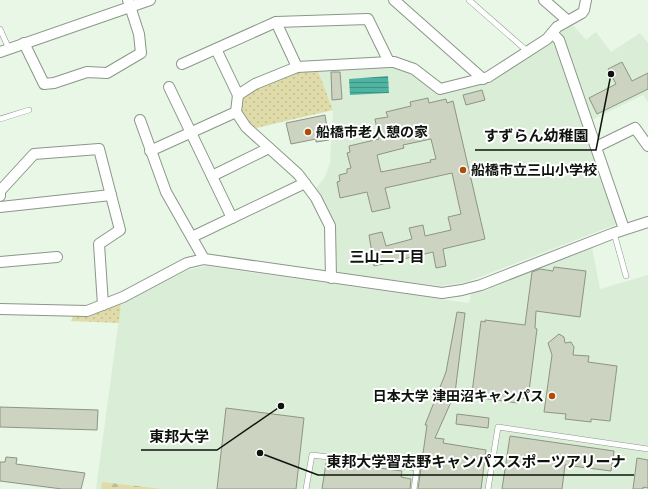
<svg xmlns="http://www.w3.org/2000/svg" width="648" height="489" font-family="'IBM Plex Sans','Noto Sans JP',sans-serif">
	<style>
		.built { fill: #daeed7 }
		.forest { fill: url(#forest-firs) }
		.park { fill: url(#park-dots) }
		.water { fill: url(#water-rules) }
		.building { fill: #ccd3c0; stroke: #8e9483; fill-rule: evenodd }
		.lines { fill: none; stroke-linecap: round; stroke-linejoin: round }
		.service-casing { stroke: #8b9789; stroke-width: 6 }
		.minor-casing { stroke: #8b9789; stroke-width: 12 }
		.service { stroke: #fff; stroke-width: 5 }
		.minor { stroke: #fff; stroke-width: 10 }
		.poi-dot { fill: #ae4d08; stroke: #fff; stroke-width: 1.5 }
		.labels { text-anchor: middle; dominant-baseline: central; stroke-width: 4; stroke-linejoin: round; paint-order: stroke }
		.poi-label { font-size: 14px; font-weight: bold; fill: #0e130d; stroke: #fff; text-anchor: start }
		.neighbourhood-label { font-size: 15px; font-weight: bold; fill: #0e130d; stroke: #fff }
		.leader { fill: none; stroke: #0e130d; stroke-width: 1.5 }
		.callout-dot { fill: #0e130d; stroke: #fff; stroke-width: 1.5 }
		.callout-label { font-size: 15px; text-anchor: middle; font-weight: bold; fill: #0e130d; stroke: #fff; stroke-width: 4; stroke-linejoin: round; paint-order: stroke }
	</style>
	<defs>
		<pattern id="forest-firs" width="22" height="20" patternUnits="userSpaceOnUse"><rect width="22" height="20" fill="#e0dcaa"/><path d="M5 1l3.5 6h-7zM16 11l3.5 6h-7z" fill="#bfbc91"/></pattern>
		<pattern id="park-dots" width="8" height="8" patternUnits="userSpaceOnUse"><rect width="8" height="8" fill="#e0dcaa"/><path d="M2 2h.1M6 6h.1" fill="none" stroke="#bfbc91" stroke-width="1.8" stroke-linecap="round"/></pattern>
		<pattern id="water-rules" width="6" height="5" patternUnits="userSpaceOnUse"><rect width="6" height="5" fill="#4eb4a1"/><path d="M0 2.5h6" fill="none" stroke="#3f9182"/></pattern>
	</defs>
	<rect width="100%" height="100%" fill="#e9f7e7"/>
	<g class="built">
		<polygon points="571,23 586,40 596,32 611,52 640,33 648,43 648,102 643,95 590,121 559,29"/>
		<polygon points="551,41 555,42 617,224 467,282 441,286 343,274 336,270 334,224 316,188 325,177 330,163 333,110 318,71 394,66 412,73 440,93 490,82"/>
		<polygon points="592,247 600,289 648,275 648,489 96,489 121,303 188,270 206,266 469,303 471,293"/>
	</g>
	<polygon class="forest" points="102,482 163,489 101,489"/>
	<g class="park">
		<polygon points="318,71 333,110 256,128 240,112 241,99 258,88 296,72"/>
		<polygon points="121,303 119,323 71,321 73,316 86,316"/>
	</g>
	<polygon class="water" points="388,76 389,93 350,95 349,79"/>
	<g class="building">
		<polygon points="622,62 632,81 648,73 648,89 597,114 589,98 616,84 608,69"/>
		<polygon points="331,72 340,72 342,99 332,100"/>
		<polygon points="482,90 485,100 466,105 463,95"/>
		<path d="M 428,98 L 429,103 L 446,99 L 447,103 L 453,101 L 485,239 L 443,249 L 446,266 L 436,268 L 433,252 L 374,266 L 369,235 L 382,232 L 386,246 L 412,239 L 409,228 L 423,225 L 425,236 L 451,230 L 448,217 L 461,214 L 452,173 L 385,188 L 390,208 L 372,212 L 367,192 L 340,198 L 337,182 L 340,181 L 339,175 L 347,173 L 347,169 L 351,168 L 347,153 L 350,152 L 349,146 L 379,139 L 375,119 L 388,117 L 386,112 L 411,106 L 410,102 ZM 431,139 L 436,159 L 430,160 L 431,162 L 381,172 L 377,155 L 404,148 L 403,145 Z"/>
		<polygon points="325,115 329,140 316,142 316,139 291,144 286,123"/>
		<polygon points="554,267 586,271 580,317 536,311 535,328 537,329 528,399 519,398 518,403 474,397 475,393 472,393 481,321 485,322 485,320 525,325 532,272 540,269 553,271"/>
		<polygon points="457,312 465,313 455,393 435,438 444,439 443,443 486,450 481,489 418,489 427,425 425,425 446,372"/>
		<polygon points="559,334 564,337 565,343 571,342 574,347 573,355 589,356 588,362 617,366 610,421 591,419 591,422 565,419 566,414 544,412 552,355 548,343"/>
		<polygon points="0,407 98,410 97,430 0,427"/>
		<polygon points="226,408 304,418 296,489 217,489"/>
		<polygon points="457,414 489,418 488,428 456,424"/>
		<polygon points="510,436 614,451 611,471 565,465 562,489 502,489"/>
		<polygon points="6,457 17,458 16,464 85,473 81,489 62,489 0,481 0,462 5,462"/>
		<polygon points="637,458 648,460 648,488 643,487 643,489 633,489"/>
		<polygon points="334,462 402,471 401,477 411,479 410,489 322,489 326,463 333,464"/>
	</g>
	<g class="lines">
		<defs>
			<g id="service">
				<polyline points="469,0 527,51"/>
				<polyline points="0,29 9,49"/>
				<polyline points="0,119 29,110"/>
				<polyline points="614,233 626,276"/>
				<polyline points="306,489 312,455 417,468 414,489"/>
				<polyline points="488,489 498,427 648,449"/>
			</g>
			<g id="minor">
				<polyline points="394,0 483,79"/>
				<polyline points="544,0 567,20"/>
				<polyline points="276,22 297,67"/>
				<polyline points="552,33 559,40 624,229"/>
				<polyline points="24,43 44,84 54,83 87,72 107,73 141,53 139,34 128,0"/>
				<polyline points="216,49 238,95"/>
				<polyline points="0,52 150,0"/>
				<polyline points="182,64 276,22 368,19 389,62"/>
				<polyline points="169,87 232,218"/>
				<polyline points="140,120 166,192 204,259"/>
				<polyline points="596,147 635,128 648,146"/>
				<polyline points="150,151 236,112"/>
				<polyline points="212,176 269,148"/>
				<polyline points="0,196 0,191 34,154 99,149 120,230 99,244 103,305"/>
				<polyline points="0,207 111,195"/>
				<polyline points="192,237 305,183"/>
				<polyline points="0,262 57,257"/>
				<polyline points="331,278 330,226 316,198 298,174 246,127 236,112 238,95 255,84 297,67 389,62 394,62 414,69 440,89 488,77 547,39 557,27 582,13 584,10 586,0"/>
				<polyline points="0,309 87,311 123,297 187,263 204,259 442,293 462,290 481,285 614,233 648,222"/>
			</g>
		</defs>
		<use href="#service" class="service-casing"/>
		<use href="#minor" class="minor-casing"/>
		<use href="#service" class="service"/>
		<use href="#minor" class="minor"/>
	</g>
	<g class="poi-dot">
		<circle cx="308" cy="132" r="4"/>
		<circle cx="463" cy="170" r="4"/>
		<circle cx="552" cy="396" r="4"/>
	</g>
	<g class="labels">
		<g class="poi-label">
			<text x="316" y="132">船橋市老人憩の家</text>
			<text x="471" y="170">船橋市立三山小学校</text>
			<text x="544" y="396" text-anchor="end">日本大学 津田沼キャンパス</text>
		</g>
		<g class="neighbourhood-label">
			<text x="387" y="256">三山二丁目</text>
		</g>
	</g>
	<path class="leader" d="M611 74L596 150H475M281 406L217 450H141M260 453L318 475H634"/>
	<g class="callout-dot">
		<circle cx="611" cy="74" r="4"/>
		<circle cx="281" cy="406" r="4"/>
		<circle cx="260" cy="453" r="4"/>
	</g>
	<g class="callout-label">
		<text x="536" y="141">すずらん幼稚園</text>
		<text x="179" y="442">東邦大学</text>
		<text x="476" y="467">東邦大学習志野キャンパススポーツアリーナ</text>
	</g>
</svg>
